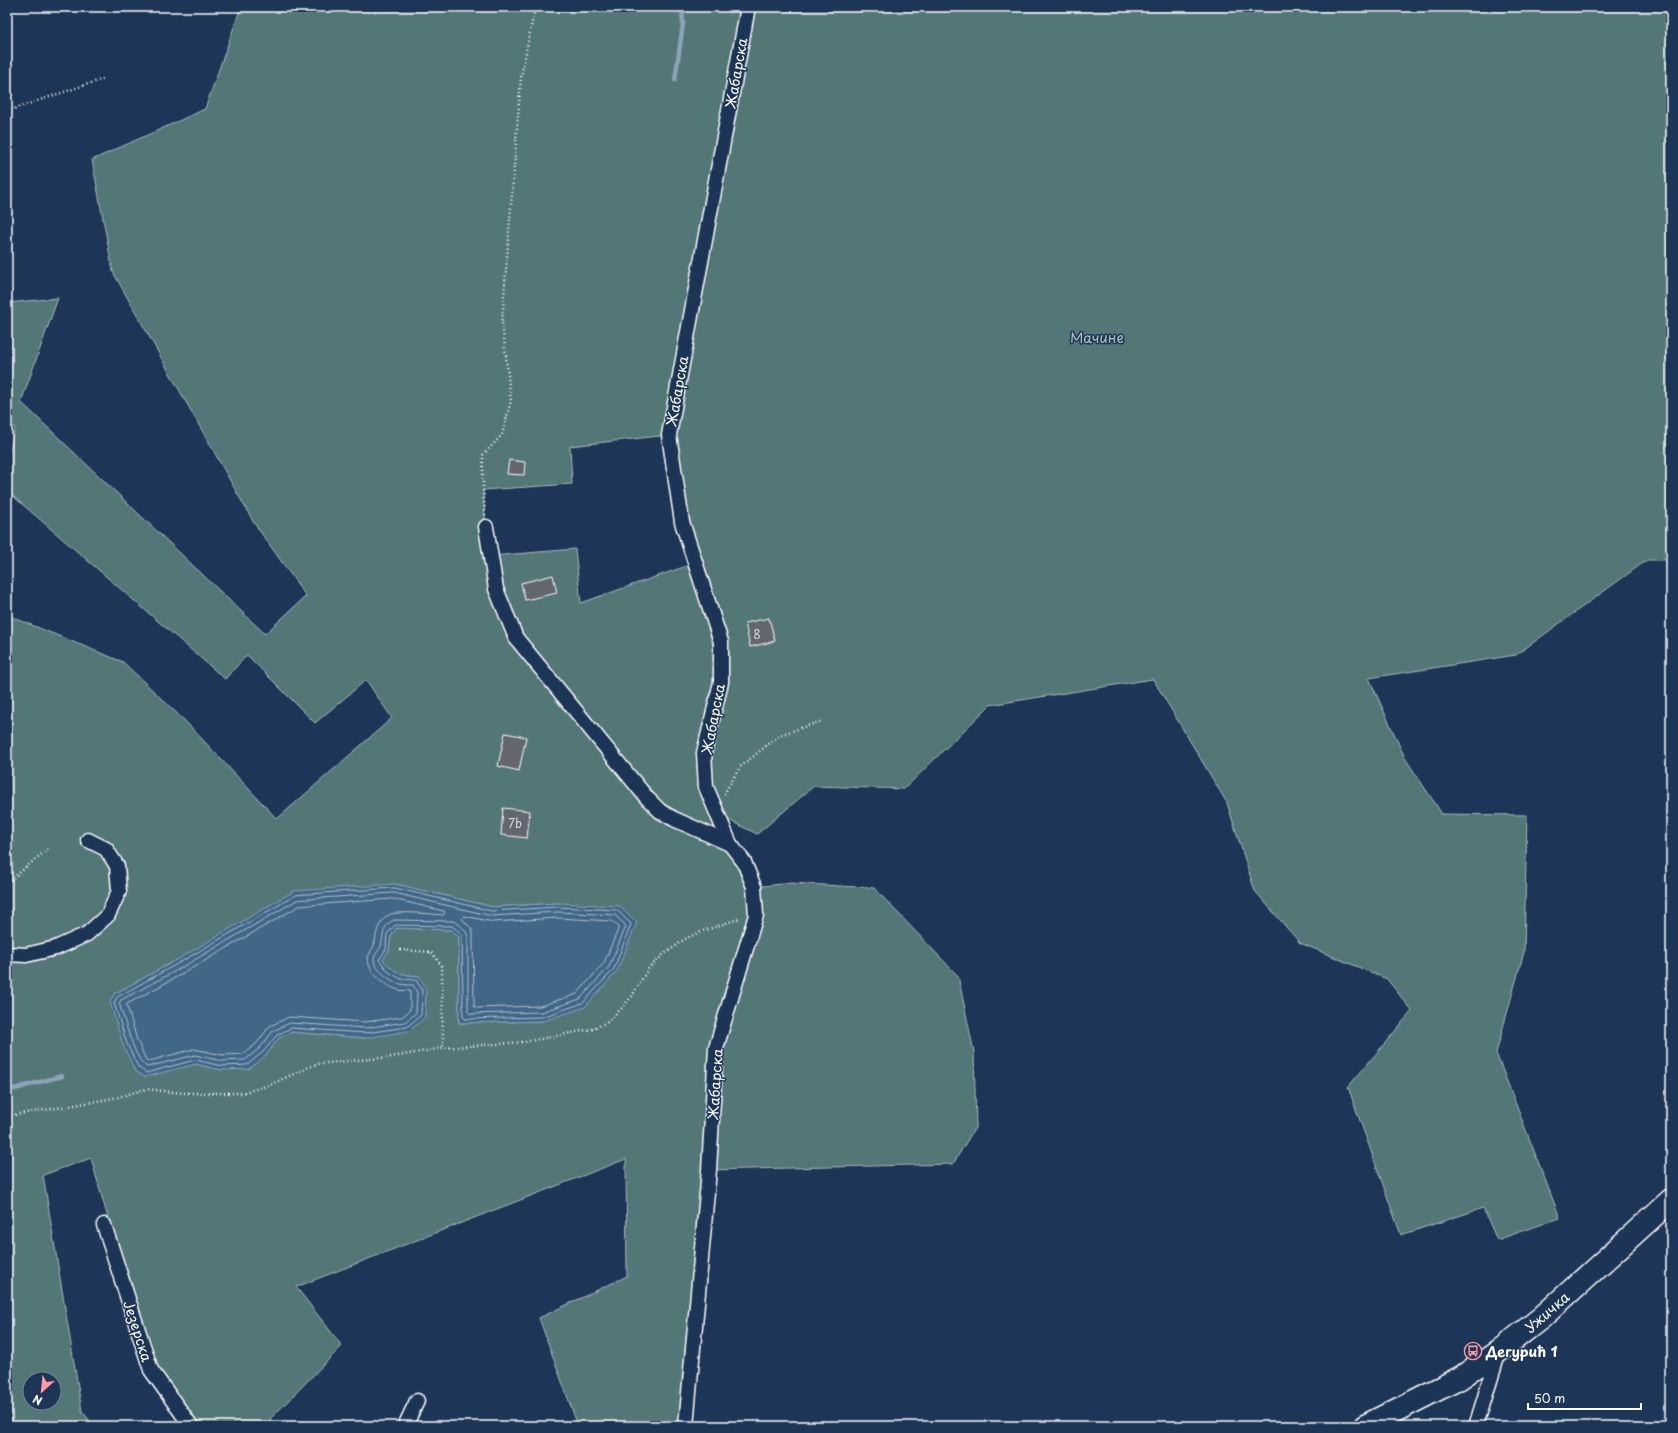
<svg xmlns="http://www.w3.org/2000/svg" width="1678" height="1433" font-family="'Playpen Sans',sans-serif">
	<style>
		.green { fill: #537677; stroke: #a9babb; fill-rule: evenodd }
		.water { fill: #406688; stroke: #8ca3b8 }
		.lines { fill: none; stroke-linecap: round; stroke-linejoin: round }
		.shore { stroke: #b3c2cf; stroke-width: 1 }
		.stream { stroke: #8ca3b8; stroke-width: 4.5 }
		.building { fill: #64666d; stroke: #fff }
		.street-casing { stroke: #fff; stroke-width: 17 }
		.primary-casing { stroke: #fff; stroke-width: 25 }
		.path { stroke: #fff; stroke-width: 2.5; stroke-dasharray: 1 3; stroke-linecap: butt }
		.street { stroke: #1d3557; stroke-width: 14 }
		.primary { stroke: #1d3557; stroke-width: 22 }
		.labels { text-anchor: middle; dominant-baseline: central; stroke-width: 3; stroke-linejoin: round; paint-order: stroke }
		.number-label { font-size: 12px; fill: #d8d9da }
		.street-label { font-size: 14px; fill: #fff; stroke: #1d3557 }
		.park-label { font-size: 14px; fill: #b2c1c2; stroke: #1d3557 }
		.poi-label { font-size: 14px; font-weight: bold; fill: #fff; stroke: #1d3557; text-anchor: start }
	</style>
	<rect width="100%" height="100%" fill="#1d3557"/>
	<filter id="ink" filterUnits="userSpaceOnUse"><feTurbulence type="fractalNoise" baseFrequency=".025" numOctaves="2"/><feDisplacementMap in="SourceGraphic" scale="8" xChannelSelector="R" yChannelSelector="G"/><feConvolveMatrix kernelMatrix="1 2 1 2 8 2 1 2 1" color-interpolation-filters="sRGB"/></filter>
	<g filter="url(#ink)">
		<path class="green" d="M 241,7 L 1671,7 L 1671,560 L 1647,560 L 1516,655 L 1369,678 L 1405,758 L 1442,814 L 1527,815 L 1524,952 L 1496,1053 L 1560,1218 L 1497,1240 L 1483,1208 L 1401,1235 L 1348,1087 L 1412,1011 L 1387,979 L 1300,943 L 1255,891 L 1227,803 L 1153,679 L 990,705 L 904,789 L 814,786 L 757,834 L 718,815 L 754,887 L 790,883 L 874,888 L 958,976 L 974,1052 L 976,1126 L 953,1164 L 709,1170 L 686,1426 L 578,1426 L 539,1318 L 627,1276 L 626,1159 L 296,1287 L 342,1346 L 270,1419 L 274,1426 L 191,1426 L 151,1370 L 91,1158 L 43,1175 L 82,1411 L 94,1426 L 17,1426 L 16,1422 L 7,1422 L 7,615 L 123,662 L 187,723 L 277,819 L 392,718 L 366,680 L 315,723 L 247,655 L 225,679 L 7,491 L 7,463 L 15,427 L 7,425 L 7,303 L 58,298 L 21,402 L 265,634 L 306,596 L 254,523 L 113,272 L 92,160 L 205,109 ZM 669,435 L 695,563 L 581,603 L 575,549 L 491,556 L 486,527 L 483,490 L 572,484 L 570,446 ZM 395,884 L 493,907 L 558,903 L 543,1021 L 459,1023 L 459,937 L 452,930 L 396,928 L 391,936 L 389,950 L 382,960 C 395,973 400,975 419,976 L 365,1038 L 292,1032 L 279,1038 L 266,1055 L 221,1070 L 196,1064 L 114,994 L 175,961 ZM 30,1379 L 54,1379 L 54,1403 L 30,1403 Z"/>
		<path class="water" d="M 395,884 L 493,907 L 558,903 L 619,906 L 637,922 L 617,971 L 585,1007 L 543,1021 L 459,1023 L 459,937 L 452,930 L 396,928 L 391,936 L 389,950 L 383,960 C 395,973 401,975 419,976 L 426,989 L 425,1017 L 409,1031 L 365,1038 L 292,1032 L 279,1038 L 266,1055 L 249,1069 L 221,1070 L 196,1064 L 145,1077 L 135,1071 L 123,1045 L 110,1002 L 114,994 L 175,961 L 294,891 Z"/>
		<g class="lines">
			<g class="shore">
				<polygon points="395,888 492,911 558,907 617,910 631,924 614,969 583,1003 542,1017 465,1019 463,1017 462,934 452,926 395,925 387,934 386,949 379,960 389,972 401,979 416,980 422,990 421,1015 407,1027 365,1033 291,1028 277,1035 263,1052 247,1065 222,1066 195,1060 146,1073 138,1067 127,1044 114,1003 117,997 177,964 296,895"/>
				<path d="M 394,893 L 492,916 L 558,912 L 615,915 L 626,926 L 609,967 L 580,999 L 541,1012 L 470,1014 L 468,1012 L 468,937 C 466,930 460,924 453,921 L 394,920 C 381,926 384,936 381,946 C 379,951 374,954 374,960 C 374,969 392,982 400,984 C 404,985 409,985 413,985 L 417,992 L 416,1013 L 405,1022 L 365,1028 L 290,1023 L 273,1031 L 260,1048 L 245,1060 L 222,1061 L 195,1055 L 147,1067 C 135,1062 124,1017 119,1003 L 121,1000 L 179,969 L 297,900 Z"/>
				<path d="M 393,899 L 444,911 L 445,913 L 443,915 C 431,914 402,911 391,914 C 380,918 376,932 375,942 C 374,948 369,952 368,958 C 367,972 386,986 398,990 C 402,991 406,990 410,991 L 410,1010 L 402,1017 L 365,1022 L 289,1017 L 270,1026 L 256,1044 L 243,1054 L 223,1055 L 194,1049 L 149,1061 L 146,1060 L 137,1040 L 127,1006 L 127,1004 L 182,974 L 299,906 Z"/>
				<polygon points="464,916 493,922 558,918 612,921 619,927 604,963 577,994 540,1006 476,1008 474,1006 473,935 471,928 462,919"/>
			</g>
			<g class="stream">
				<polyline points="675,80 683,24 682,7"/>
				<polyline points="7,1091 62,1076"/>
			</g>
		</g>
		<g class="building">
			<polygon points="509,460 525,462 524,475 507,474"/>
			<polygon points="553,575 557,593 525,600 521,583"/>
			<polygon points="769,618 775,641 750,647 745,623"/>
			<polygon points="505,733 526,737 519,771 498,766"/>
			<polygon points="503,808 530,811 527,838 501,835"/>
		</g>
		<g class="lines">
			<defs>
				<g id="street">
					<polyline points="486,527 496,589 516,638 647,798 660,811 674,819 730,844"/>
					<polyline points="7,954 26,955 56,948 87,934 108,915 119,891 117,866 106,849 88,840"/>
					<polyline points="104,1225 151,1370 191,1426"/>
					<polyline points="405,1426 417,1401"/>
					<polyline points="686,1426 709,1170 716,1048 756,915 754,887 744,862 730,844 706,787 704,753 721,682 721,642 682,522 669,435 748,7"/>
					<polyline points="1476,1426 1499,1351"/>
				</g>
				<polyline id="primary" points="1365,1426 1460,1378 1499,1351 1541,1318 1671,1200"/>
			</defs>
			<use href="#street" class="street-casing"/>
			<use href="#primary" class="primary-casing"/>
			<g class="path">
				<polyline points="729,7 731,15"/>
				<polyline points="7,111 103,79"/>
				<polyline points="485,515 483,490 483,455 502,435 511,401 502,322 521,77 535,7"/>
				<polyline points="724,794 740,767 780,735 822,721"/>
				<polyline points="7,883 49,848"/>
				<polyline points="400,950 431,952 442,966 443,1048"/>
				<polyline points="7,1116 75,1105 119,1097 146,1089 183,1093 241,1093 267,1086 316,1064 392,1057 443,1048 524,1042 592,1029 607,1022 621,1009 632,996 648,969 663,955 685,939 703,931 741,918"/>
			</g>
			<use href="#street" class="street"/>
			<use href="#primary" class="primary"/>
		</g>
	</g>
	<defs>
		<symbol id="bus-ring" viewBox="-11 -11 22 22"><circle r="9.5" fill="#1d3557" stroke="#ff9aa2" stroke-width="1.5"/><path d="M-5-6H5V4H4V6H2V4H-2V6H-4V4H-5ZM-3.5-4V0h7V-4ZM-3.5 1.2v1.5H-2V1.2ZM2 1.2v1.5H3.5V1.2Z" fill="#ff9aa2"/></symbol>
	</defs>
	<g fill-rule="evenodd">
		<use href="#bus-ring" x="1463" y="1341" width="20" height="20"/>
	</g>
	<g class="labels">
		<g class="number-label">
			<text x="757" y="634">8</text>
			<text x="515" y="823">7b</text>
		</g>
		<g class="street-label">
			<text transform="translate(736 73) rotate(-80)">Жабарска</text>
			<text transform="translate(677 391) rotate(-80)">Жабарска</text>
			<text transform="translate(713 719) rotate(-79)">Жабарска</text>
			<text transform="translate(715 1084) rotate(-86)">Жабарска</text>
			<text transform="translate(1547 1312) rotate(-41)">Ужичка</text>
			<text transform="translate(138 1331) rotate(72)">Језерска</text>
		</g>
		<g class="park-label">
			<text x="1097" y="337">Мачине</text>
		</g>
		<g class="poi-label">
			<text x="1486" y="1351">Дегурић 1</text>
		</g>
	</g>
	<rect width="1678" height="1433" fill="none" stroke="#1d3557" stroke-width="24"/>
	<rect x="12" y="12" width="1654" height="1409" fill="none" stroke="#fff" stroke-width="1.5" filter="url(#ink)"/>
	<g transform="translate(42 1391) rotate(207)"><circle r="19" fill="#1d3557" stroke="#77869a"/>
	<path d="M0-3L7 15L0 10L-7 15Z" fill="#ff9aa2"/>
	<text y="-6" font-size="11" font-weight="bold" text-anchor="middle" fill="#ffffff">N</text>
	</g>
	<path d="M1528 1403v6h113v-6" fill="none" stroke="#ffffff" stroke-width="2"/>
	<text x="1534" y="1403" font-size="12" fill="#ffffff" stroke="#1d3557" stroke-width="3" paint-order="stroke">50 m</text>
</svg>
